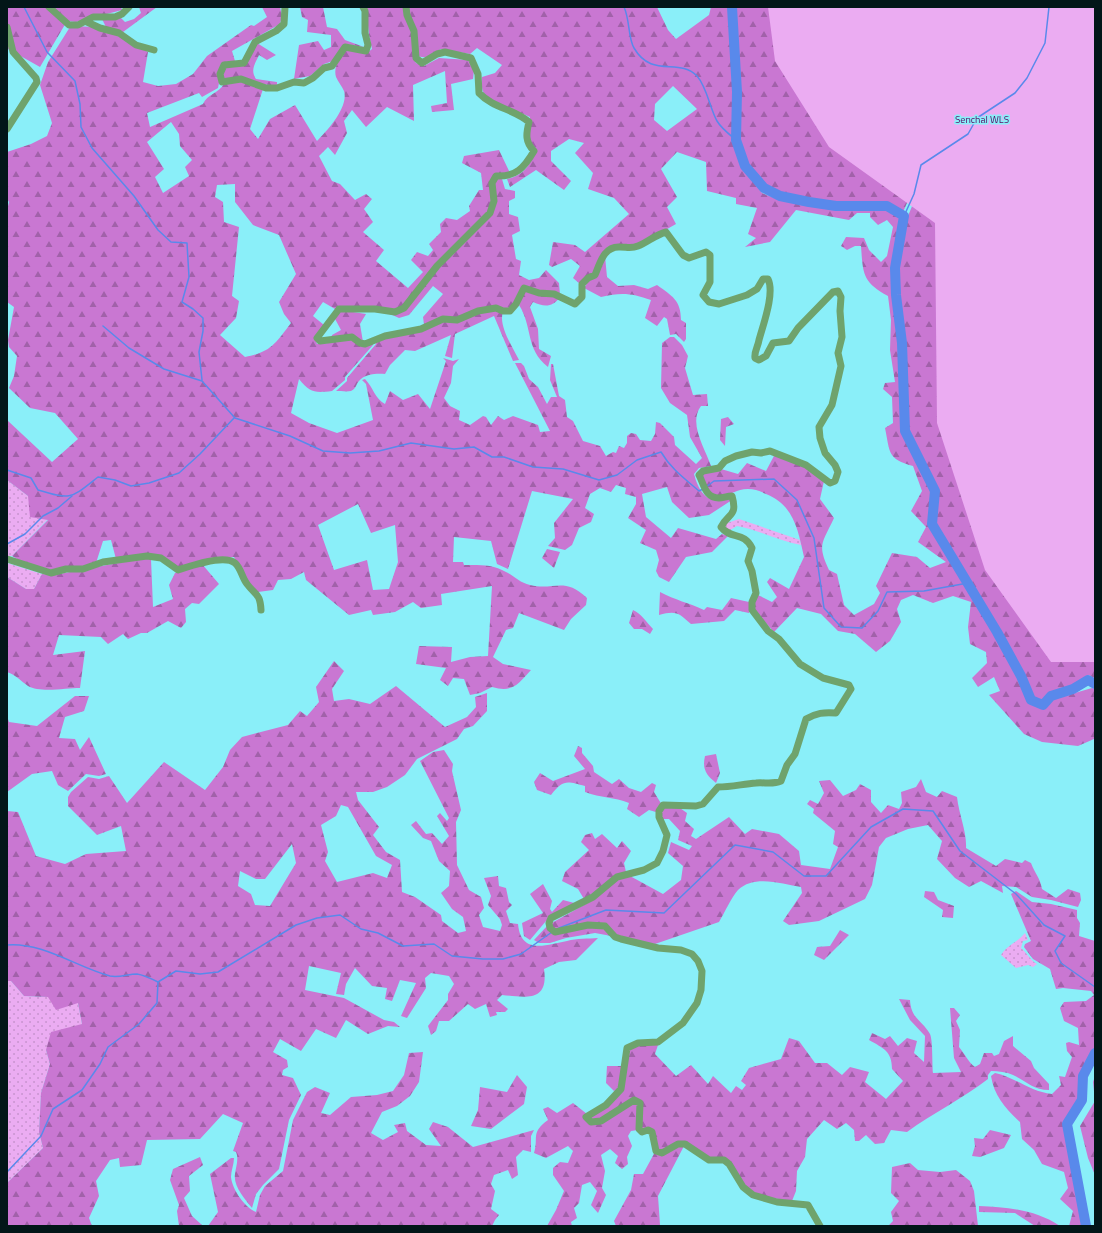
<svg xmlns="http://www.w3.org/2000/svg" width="1102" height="1233" font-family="'Titillium Web',sans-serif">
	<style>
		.grass { fill: url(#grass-dots) }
		.forest { fill: url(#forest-firs); fill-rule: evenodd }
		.green { fill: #ebacf2 }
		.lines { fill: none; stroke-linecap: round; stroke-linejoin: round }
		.stream { stroke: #5989eb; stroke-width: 1.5 }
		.river { stroke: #5989eb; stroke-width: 10 }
		.minor { stroke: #6fa36d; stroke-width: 7 }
		.labels { text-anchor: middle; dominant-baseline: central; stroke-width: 3; stroke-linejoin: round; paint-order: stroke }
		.park-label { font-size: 10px; fill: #590962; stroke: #8aeff9 }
	</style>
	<defs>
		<pattern id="grass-dots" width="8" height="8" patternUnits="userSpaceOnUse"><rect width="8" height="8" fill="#ebacf2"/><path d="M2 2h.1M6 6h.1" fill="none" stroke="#c893cf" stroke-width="1.8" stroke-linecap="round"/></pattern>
		<pattern id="forest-firs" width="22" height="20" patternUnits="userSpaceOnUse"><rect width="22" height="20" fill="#c977d2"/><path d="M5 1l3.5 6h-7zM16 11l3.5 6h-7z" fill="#a161a9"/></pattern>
	</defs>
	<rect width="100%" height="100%" fill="#8aeff9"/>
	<g class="grass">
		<polygon points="7,480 28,496 48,519 12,556 7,556"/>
		<path d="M 739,519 L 800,540 L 801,545 C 779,541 759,530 737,526 L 727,532 L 723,528 L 727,523 Z"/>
		<polygon points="7,563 42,574 34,589 26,589 7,577"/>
		<path d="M 1025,933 L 1028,940 L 1023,941 L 1021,948 C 1028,954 1030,960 1037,964 L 1033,967 L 1028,965 L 1016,968 L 1001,955 C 1007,945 1018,942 1025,933 Z"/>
		<polygon points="7,981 11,981 24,996 48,997 78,1003 82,1024 46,1050 50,1064 41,1093 39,1132 43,1148 7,1183"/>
	</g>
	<g class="forest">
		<polygon points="7,7 121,7 122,10 76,22 67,21 40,67 8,49"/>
		<polygon points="139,7 157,7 123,32 106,27 102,19 121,18 125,22 134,19 141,13"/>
		<path d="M 262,7 L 280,7 L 282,16 L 280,24 L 232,51 L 235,61 L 223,63 L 218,88 L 202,97 L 199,93 L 147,113 L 150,127 L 203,104 C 207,94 219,93 224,84 L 243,81 L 263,89 L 250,129 L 258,139 L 270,119 L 295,105 L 317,141 C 327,131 349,107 344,91 C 342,86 338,82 336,77 C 333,67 340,56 346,49 L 367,53 L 372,49 L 369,35 L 366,7 L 404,7 L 412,31 L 413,57 L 416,63 L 424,66 L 439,58 L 469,60 L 474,70 L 473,79 L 451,84 L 454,110 L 432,112 L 431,106 L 447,103 L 445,71 L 413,85 L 414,121 L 387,107 L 366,127 L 352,110 L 344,121 L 347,133 L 335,155 L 328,147 L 319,156 L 332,181 L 340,184 L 355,200 L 366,194 L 372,199 L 364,209 L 373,222 L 363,232 L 384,250 L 376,261 L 408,288 L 423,272 L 411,260 L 417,252 L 428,256 L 433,250 L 429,244 L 441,232 L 440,224 L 446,218 L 457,220 L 470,211 L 469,206 L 479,190 L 483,190 L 481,173 L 462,163 L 464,156 L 499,150 L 510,173 L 495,175 L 492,202 L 489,212 L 402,307 L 397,309 L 335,309 L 323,302 L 313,316 L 324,325 L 315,338 L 317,344 L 322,344 L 352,339 L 373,342 L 373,345 L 345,377 L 345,380 L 332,391 C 315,393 310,393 299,379 L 291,413 L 309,423 L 337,433 L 373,420 L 366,384 L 362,380 L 365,379 C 373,387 375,399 385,404 L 390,391 L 403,400 L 418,394 L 430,409 L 446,361 L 443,358 L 453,361 L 459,359 L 453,366 L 451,383 L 444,398 L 450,406 L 460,411 L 459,420 L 470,425 L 483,416 L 486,417 L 491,425 L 498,416 L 504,420 L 513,416 L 538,425 L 540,432 L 550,431 L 515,363 L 521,363 L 524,366 L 529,379 L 538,387 L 547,404 L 551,397 L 557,397 L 550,380 L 551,364 L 553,364 L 559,396 L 565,400 L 567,417 L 573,421 L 583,441 L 600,446 L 606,456 L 613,452 L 616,453 L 619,446 L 624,448 L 627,443 L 627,436 L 631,433 L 636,434 L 640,440 L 651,441 L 655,434 L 656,422 L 660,423 L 674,437 L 675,445 L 696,464 L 702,458 L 690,437 L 687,415 L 670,403 L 661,388 L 662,343 L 670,337 L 674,337 L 682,345 L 688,356 L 685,368 L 693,395 L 707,394 L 708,406 L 701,406 C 688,423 705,448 711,466 L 699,468 L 694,474 C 696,482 702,498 712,499 C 719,500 725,498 732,500 L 709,515 L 689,518 L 672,502 L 667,487 L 642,494 L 646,517 L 671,538 L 678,528 L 716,539 L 722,534 L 728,536 L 712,552 L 686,557 L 669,582 L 659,577 L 656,571 L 659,560 L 656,550 L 640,543 L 646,530 L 628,518 L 636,504 L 636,497 L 625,494 L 626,488 L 616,485 L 611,492 L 600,488 L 590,494 L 585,508 L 594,514 L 591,522 L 579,528 L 572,545 L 565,550 L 548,546 L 555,538 L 554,523 L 573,499 L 532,491 L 508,569 L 497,564 L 491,541 L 454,537 L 453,562 L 463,562 L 464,565 C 478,565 493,564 506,572 C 514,576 520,583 530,585 C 554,591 564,576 587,598 L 586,605 L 571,619 L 564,630 L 519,613 L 513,628 L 506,630 L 493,657 L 503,664 L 531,670 C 518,684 513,693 492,687 L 480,693 L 470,695 L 464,679 L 453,678 L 448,686 L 440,680 L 446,668 L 416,664 L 419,646 L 452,647 L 451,662 L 470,657 L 488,656 L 492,586 L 441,594 L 442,605 L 421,608 L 413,602 L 395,612 L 373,615 L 371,610 L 349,615 L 306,580 L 304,572 L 291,579 L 278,580 L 273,590 L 258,592 L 247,583 L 234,557 L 202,560 L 180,568 L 166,560 L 116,559 L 111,540 L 103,541 L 96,563 C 64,574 41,573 12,556 L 48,520 L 30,517 L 28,496 L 7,480 L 7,420 L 52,462 L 78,439 L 55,413 L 30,408 L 9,388 L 14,376 L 17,356 L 9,347 L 8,340 L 14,307 L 7,302 L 7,210 L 9,202 L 7,199 L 7,152 L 31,144 L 47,136 L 52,123 L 40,85 L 48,62 L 70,27 C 99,23 123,38 148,52 L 143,82 L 158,86 L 176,84 L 193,74 L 207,56 L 251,25 L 254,26 L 267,17 ZM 171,122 L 179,134 L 180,146 L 192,160 L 185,167 L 189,176 L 163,193 L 155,177 L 164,169 L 147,142 ZM 235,184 L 235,202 L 253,225 L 279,235 L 296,274 L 279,302 L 284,314 L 291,323 C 275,344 271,352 245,357 L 220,335 L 236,318 L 239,301 L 232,296 L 239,227 L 224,222 L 223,202 L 215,197 L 217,185 ZM 358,504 L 371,533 L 395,525 L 398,562 L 389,589 L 373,590 L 367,560 L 334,570 L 318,525 Z"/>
		<polygon points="300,7 323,7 327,27 337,29 345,40 364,47 344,44 333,61 324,64 310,76 294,79 299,45 318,41 324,50 331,47 331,35 307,32 308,20 302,17"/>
		<path d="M 407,7 L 657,7 L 668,30 L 676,39 L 709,15 L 711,7 L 729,7 L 734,92 L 734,143 L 743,166 L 762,193 L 774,198 L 836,208 L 886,207 L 902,217 L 893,268 L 901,344 L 903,431 L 933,491 L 930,525 L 1020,677 L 1030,701 L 1044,707 L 1054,699 L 1092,688 L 1095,689 L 1094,739 L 1078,746 L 1042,742 L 1024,734 L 989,695 L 1000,691 L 994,677 L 978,687 L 972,678 L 987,663 L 986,652 L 970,644 L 968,627 L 971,602 L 953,596 L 933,603 L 913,595 L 901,600 L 897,609 L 901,622 L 890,641 L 876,652 L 855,634 L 838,631 L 821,614 L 797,608 L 774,632 L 754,610 L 754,601 L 758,595 L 772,602 L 777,597 L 767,582 L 770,578 L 789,589 L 804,557 C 798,530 794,505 766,494 C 760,491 754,489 748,489 C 732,489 730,500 709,493 L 701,475 L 721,469 L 738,474 L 747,463 L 766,471 L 775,454 L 805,467 L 824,481 L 820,499 L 834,518 C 822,544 817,544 829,570 L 837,574 L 844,605 L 854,615 L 874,604 L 880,593 L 876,586 L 892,553 L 917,557 L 930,568 L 946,562 L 918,542 L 926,527 L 911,511 L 922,491 L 913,466 C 887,459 890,452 885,428 L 893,423 L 892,397 L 883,389 L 885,383 L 895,382 L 890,350 L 891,320 L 888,296 C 862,282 863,273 861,246 L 855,246 L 847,250 L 841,246 L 846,237 L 864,238 L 869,250 L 881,262 L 887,256 L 893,227 L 887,220 L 878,225 L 870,217 L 870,213 L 857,213 L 849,220 L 796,210 L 770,242 L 745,247 L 756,238 L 748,234 L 757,208 L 736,204 L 736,198 L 707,191 L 706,162 L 677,152 L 661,169 L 677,197 L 667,207 L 676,224 L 637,246 L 611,247 L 594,274 L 580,284 L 573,278 L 580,266 L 571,259 L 552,267 L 549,265 L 553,242 L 575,245 L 585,252 L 629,214 L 614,198 L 588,189 L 593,173 L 575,153 L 584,143 L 569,139 L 551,151 L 551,161 L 571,181 L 564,190 L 536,170 L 510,187 L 507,179 C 525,175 530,165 536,149 L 530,141 L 530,117 C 518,111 491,104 484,93 C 481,89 482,82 482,77 L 495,73 L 502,65 L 477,48 L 470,54 L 441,49 C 433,53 426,61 417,55 ZM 673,86 L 697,109 L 667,131 L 654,120 L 655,104 Z"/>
		<polygon points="734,7 1046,7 911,194 903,212 887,203 836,203 809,200 780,194 765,187 747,165 738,140 739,91"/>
		<polygon points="1095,7 1095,679 1089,675 1071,687 1050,693 1042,700 1033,697 1024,676 999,630 934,523 937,491 907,430 904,342 898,295 898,267 908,216 917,194"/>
		<path d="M 257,43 L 276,55 L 267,60 L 259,55 C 255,64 250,70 256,79 L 277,82 L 277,86 L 223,79 L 221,74 L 225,67 L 246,64 Z"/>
		<polygon points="497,178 502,179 505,189 515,191 515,198 509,201 509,214 518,217 520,231 512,235 516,259 521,261 519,275 529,280 539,278 546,270 559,283 560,295 525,287 509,309 424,324 423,317 443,294 433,286 409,315 399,318 388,313 397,313 438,267 492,214 493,188"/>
		<path d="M 605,256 L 607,277 L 618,286 L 634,285 L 648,289 L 657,285 C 672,296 681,300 681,320 L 686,323 L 686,339 L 684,342 L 676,334 L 670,335 L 667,319 L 664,317 L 657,326 L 645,318 L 651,300 C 632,293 621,292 601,297 L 584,288 Z"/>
		<path d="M 525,290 L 560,297 C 552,308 544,307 533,302 L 530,307 L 538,329 L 539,349 L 551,356 L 548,367 C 525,349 533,327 519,305 Z"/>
		<path d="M 488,309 L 503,312 C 498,325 513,348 519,360 L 513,361 L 494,316 L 455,334 L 452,358 L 445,356 L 451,335 L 415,351 L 405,350 L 390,365 L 385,374 C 378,373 364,374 359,381 C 356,384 356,389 351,391 C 347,392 340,391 336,391 L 347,381 L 347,378 L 376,344 L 376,340 Z"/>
		<polygon points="340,310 366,314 360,324 363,342 331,338 332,335 341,330 334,317"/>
		<polygon points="728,417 734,424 726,427 725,446 720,440 721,419"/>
		<polygon points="547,549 560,552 554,568 542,558"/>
		<path d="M 139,559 L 151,559 L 153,607 L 173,599 L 169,585 L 175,573 L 202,564 L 219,584 L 199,604 L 192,603 L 185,609 L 186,622 L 181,628 L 168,621 L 147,633 L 141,633 L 128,639 L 123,634 L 108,644 L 101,637 L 59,635 L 53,655 L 85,651 L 80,688 C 66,688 40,693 28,686 C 21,681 16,675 7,672 L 7,577 L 26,589 L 34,589 L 42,574 L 54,575 Z"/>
		<path d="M 660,592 C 675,600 689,603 704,610 L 707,607 L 722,610 L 731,598 L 749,602 L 749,613 L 735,610 L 724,621 L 691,624 C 679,613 676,610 659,615 Z"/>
		<path d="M 633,610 C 642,614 646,622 653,629 L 650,634 L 642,629 L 634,629 L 629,623 Z"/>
		<path d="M 334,661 L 344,671 L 332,689 L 334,701 L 349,699 L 370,704 L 396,686 L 445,727 L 467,717 L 476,707 L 475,697 L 487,693 L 487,711 L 473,726 L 464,729 L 457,739 L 417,759 L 405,775 L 387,787 L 373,792 L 356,792 L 358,800 L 379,827 L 373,835 L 386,852 L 400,860 L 402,892 L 415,897 L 441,915 L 442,921 L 458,933 L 466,931 L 463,917 L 452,909 L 441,893 L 449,886 L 450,871 L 439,861 L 431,841 L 423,838 L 411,825 L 416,821 L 426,834 L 432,833 L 442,844 L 449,836 L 437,816 L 440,813 L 447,821 L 449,818 L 420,761 L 433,752 L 444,750 L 453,764 L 452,771 L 461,810 L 456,822 L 457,865 L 469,890 L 481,897 L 484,908 L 479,915 L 483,927 L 500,931 L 502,925 L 500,919 L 488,905 L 491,896 L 484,878 L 498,876 L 499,886 L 506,888 L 509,902 L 512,905 L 506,911 L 510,923 L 518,924 C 521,955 546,945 567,941 C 577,938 588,939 598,938 L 576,960 L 559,962 L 544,969 C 549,1003 525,997 502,995 L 497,1000 L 508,1009 L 505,1012 L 496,1012 L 497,1015 L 490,1017 L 486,1004 L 475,1009 L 468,1004 L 449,1021 L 439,1021 L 436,1031 L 431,1035 L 428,1026 L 448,1000 L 448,994 L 454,984 L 449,976 L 431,973 L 425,978 L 426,988 L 407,1018 L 401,1016 L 416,983 L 400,980 L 392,1001 L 385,999 L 387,988 L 372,986 L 355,968 L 346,984 L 344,995 L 336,994 L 341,973 L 309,966 L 305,990 L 344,998 L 384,1020 L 394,1022 L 400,1027 L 388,1026 L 368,1034 L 346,1020 L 336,1038 L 316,1029 L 301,1051 L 280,1039 L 273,1052 L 287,1060 L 288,1067 L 283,1070 L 282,1075 L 293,1078 L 301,1095 L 289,1120 L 279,1169 L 263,1185 L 256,1194 L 252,1208 C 245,1199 233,1186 235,1174 C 236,1166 239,1159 236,1152 L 233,1151 L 243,1123 L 223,1114 L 200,1139 L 147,1140 L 141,1165 L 120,1167 L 119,1158 L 110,1160 L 96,1181 L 99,1196 L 89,1218 L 92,1226 L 7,1226 L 7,1183 L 43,1148 L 39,1132 L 41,1093 L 50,1064 L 46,1050 L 51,1032 L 82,1024 L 78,1003 L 56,1010 L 48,997 L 24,996 L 11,981 L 7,981 L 7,811 L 18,812 L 36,856 L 65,864 L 86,854 L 126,851 L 121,826 L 97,835 L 68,806 L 68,797 L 71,792 L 88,777 L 99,779 L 109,776 L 127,803 L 164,762 L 205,790 L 223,767 L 230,750 L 242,737 L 288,725 L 300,711 L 307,716 L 319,702 L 316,687 ZM 341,805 L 348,807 L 376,856 L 392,865 L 387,878 L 373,873 L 337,882 L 325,861 L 328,852 L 321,825 L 336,816 ZM 292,844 L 296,863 L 270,906 L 255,905 L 251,894 L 238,886 L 240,871 L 256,879 L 265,879 Z"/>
		<polygon points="75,696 89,696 84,711 65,717 59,738 75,739 80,750 89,737 106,774 99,776 86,774 68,791 58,785 52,771 32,774 7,792 7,716 9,722 37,726"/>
		<path d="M 578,746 L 582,748 L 582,753 L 593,766 L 594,772 L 612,784 L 619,779 L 629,788 L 641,792 L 652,783 L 656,785 L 654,792 L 662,805 L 656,812 L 649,810 L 639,817 L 627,809 L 629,803 C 614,797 601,798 585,792 L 585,786 C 567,781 563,779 551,795 L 537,790 L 534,782 L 540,773 L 553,781 L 585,769 L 574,756 Z"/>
		<path d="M 716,754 L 720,773 L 716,783 C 706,775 702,769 705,756 Z"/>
		<path d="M 921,779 L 926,792 L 937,797 L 942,791 L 957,797 C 959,815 967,832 966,848 L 996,866 L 1005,859 L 1022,863 L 1025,860 L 1031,863 C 1035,874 1040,877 1042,889 L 1056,898 L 1068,889 L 1080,893 L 1081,900 L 1078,907 L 1051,900 L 1032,897 L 1016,887 L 1002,886 L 1003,893 L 981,881 L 969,887 L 955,878 L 937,859 L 942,841 L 928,825 L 908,829 L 886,838 L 879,847 L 872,885 L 865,899 L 819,921 L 789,925 L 783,921 L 802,893 L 801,887 C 783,884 754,874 738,890 C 731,898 725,912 719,922 L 655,944 L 595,933 L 566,938 L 550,943 L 539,943 L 534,940 L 548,925 L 595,899 L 618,879 L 630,876 L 663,894 L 681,880 L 683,866 L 668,853 L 671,842 L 689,850 L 692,846 L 678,840 L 680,831 L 669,819 L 662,819 L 660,812 L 665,806 L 677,806 L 687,813 L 685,821 L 694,829 L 691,836 L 696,839 L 729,817 L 745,834 L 752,829 L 779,834 L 799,851 L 801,865 L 830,869 L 838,847 L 833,844 L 835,831 L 813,813 L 814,809 L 807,804 L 810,800 L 818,804 L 824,793 L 819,781 L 830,780 L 843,796 L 856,790 L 860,784 L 871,790 L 871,802 L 881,813 L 888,805 L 899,809 L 902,803 L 901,792 L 916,787 Z"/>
		<polygon points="592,833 595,839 602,834 617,848 622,841 631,851 624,863 626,872 584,899 578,889 562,881 565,872 589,850 581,842 585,835"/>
		<polygon points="543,884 552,901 550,909 552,912 563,900 578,904 546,921 530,940 524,936 522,923 543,913 530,894"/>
		<polygon points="925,891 934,892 938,900 954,906 953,918 942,917 943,910 924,897"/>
		<path d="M 1016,891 L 1032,902 L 1051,904 L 1077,910 L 1077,918 L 1080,923 L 1079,936 L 1095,941 L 1095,1048 L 1081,1076 L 1081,1099 L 1064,1123 L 1083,1226 L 1069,1226 L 1073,1211 L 1060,1199 L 1068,1188 L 1064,1172 L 1042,1164 L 1034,1150 L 1022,1139 L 1020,1122 C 1006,1109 994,1096 991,1076 L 995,1073 C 1015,1077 1030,1092 1052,1094 L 1061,1085 L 1059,1076 L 1065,1077 L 1072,1057 L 1067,1051 L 1066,1043 L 1069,1042 L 1079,1045 L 1078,1028 L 1064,1021 L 1060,1008 L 1064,1002 L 1086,1001 L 1094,995 L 1091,991 L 1063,988 L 1056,989 L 1050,969 L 1033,959 L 1024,947 L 1025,944 L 1031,941 L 1011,894 Z"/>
		<polygon points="840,930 849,935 824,960 814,955 817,947 830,946"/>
		<path d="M 899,999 L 910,1000 C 911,1019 922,1020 930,1034 C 933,1041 932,1064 933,1073 L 961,1072 L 954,1058 L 950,1008 L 954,1008 L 960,1015 L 956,1021 L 960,1030 L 959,1047 C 965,1054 968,1062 975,1067 L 980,1064 L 984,1053 L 992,1053 L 994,1056 L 999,1054 L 1004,1041 L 1013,1036 L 1013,1046 L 1031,1061 L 1034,1068 L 1049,1084 L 1049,1090 C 1033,1090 1026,1081 1013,1075 C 1006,1072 999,1071 991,1071 L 988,1075 L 988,1079 C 962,1099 933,1113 907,1132 L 891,1130 L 884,1143 L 875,1144 L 866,1135 L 859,1141 L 855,1141 L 854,1130 L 846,1123 L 837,1129 L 824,1120 L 807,1139 L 805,1157 L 797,1171 L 796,1191 L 792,1201 C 777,1199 752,1196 743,1184 C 738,1177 734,1169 730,1162 L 709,1158 L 685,1142 L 662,1151 L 657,1150 L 653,1130 L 642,1131 L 641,1121 L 635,1098 L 600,1120 L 588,1118 L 622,1089 L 626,1054 L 633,1045 L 658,1045 L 655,1054 L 676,1076 L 691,1065 L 708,1084 L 713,1076 L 731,1093 L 736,1086 L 742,1090 L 746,1085 L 741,1081 L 749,1068 L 781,1059 L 789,1038 L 799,1041 L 815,1063 L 827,1063 L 842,1075 L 850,1067 L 869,1072 L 865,1082 L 886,1099 L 903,1081 L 892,1069 C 892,1051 883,1048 869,1040 L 872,1033 L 885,1039 L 890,1036 L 898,1046 L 907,1038 L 917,1041 L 914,1053 L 924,1062 L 925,1036 L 910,1020 Z"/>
		<path d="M 423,1052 L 419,1082 L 410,1096 L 397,1106 L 382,1112 L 371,1133 L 383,1140 L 398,1132 L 394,1125 L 405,1123 L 407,1131 L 426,1145 L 441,1146 L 429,1129 L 433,1122 L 448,1127 L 473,1147 L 534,1130 L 531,1136 L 531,1152 L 523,1150 L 516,1157 L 518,1175 L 512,1179 L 508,1170 L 494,1175 L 491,1184 L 495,1191 L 491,1209 L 499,1215 L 495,1220 L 492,1226 L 208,1226 L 218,1212 L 210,1174 L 231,1158 L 234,1158 C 234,1164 231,1171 231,1177 C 232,1189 245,1208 256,1212 L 260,1195 L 265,1186 L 283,1171 L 293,1120 L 307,1092 L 315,1087 L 330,1093 L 321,1113 L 330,1115 L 351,1097 L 377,1095 L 393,1091 L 404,1075 L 409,1053 Z"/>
		<polygon points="607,1066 623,1066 619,1088 614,1091 606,1083"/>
		<polygon points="517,1075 527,1087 524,1104 491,1129 471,1126 478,1110 480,1087 507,1092"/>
		<polygon points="1095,1076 1095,1175 1088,1158 1080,1126 1095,1101 1093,1082"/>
		<path d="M 635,1101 L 639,1104 L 638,1130 L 631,1131 L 628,1136 L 632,1146 L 627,1157 L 628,1164 L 622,1169 L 615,1163 L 618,1156 L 610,1149 L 601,1155 L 605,1171 L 602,1188 L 606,1195 L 598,1213 L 591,1205 L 597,1191 L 590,1182 L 582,1185 L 579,1203 L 574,1208 L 577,1218 L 571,1222 L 572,1226 L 547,1226 L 556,1210 L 564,1191 L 553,1175 L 553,1168 L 560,1162 L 568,1163 L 573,1151 L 568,1146 L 546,1158 L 534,1153 C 539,1137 530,1133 548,1120 L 543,1109 L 548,1107 L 557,1113 L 573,1103 L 587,1114 L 591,1123 Z"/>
		<polygon points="990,1130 1011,1135 1004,1148 980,1157 972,1156 975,1146 974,1138 983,1139"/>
		<polygon points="684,1146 658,1196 660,1225 616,1226 614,1221 631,1190 634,1174 643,1174 655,1152"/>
		<polygon points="200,1157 203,1165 189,1176 190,1191 184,1198 192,1216 202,1225 179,1226 177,1211 179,1205 170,1180 173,1169"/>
		<polygon points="910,1163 918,1170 940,1172 956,1170 970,1181 974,1191 978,1226 888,1226 893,1221 891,1212 899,1201 891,1193 892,1167"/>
		<path d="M 979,1206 C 1008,1207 1036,1210 1060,1226 L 1035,1226 L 1015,1213 L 979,1212 Z"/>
	</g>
	<polygon class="green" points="768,7 1095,7 1095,662 1051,662 985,570 937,423 935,223 829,147 775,61"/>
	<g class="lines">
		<g class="stream">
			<polyline points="24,7 47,52 75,81 80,104 81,127 92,148 134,196 158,230 171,242 187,243 189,277 182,302 193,309 203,318 203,331 199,352 202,380"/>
			<path d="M 624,7 C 630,20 628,38 634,48 C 652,79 679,57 697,76 C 707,87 710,109 717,121 C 721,128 730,135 736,140"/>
			<polyline points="904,216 914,194 921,165 968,134 977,118 1015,93 1027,78 1045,43 1049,7"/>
			<path d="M 103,326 L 129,348 L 164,369 L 202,381 L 235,418 L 290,436 L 323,451 L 350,453 L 379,451 L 411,443 L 454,449 L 474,447 L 492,457 L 504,457 L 533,467 L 563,469 L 599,480 L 617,475 L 637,460 L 661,452 C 671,469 685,479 699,491 L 703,489"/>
			<path d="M 7,470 L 31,478 L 38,490 C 72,500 70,499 98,477 L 115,480 L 131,486 L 149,483 L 179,473 L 200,454 L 234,418"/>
			<polyline points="706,487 714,481 774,479 797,500 814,538 824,608 841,627 862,628 878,611 887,592 924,591 968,583"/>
			<polyline points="7,544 25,534 43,516 58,508 72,496"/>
			<polyline points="559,928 606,910 664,913 735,845 773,852 804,876 826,876 871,827 903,809 933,811 960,851 1016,894 1044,925 1065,936 1055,951 1061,963 1095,987"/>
			<path d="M 7,945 C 43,942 76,967 110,976 C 119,978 128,974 137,974 C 144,975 152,979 158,982"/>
			<polyline points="7,1172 41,1136 53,1109 82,1090 100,1064 108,1047 139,1024 157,1003 158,982 176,971 200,974 218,972 296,925 317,918 340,915 361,929 378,933 403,946 434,944 452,956 483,959 503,959 521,954 552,932"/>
		</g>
		<g class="river">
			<polyline points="732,7 737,92 736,140 745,166 764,188 780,196 809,202 836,206 887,206 904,216 895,268 896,295 902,343 905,431 935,491 932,524 997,632 1021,676 1031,700 1043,705 1051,696 1073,689 1088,680 1095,684"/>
			<polyline points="1086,1226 1067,1124 1082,1100 1083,1076 1095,1053"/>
		</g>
		<g class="minor">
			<polyline points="49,7 69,25 78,25 93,17 115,17 122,14 129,7"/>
			<polyline points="285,7 284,24 276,31 255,42 244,63 224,65 220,74 222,82 241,79 266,88 277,88 294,82 304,83 313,78 324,68 332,66 345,47 366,51 368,45 365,33 365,11 363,7"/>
			<path d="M 406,7 L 407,15 L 414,31 L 416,58 L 422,63 L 437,54 L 445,52 L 471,58 L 478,74 L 479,93 C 493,108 514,109 529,122 C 526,134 525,142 534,151 C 524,168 516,177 496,176 L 492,183 L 494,201 L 490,213 L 437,266 L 404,308 L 395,312 L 375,309 L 339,309 L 317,338 L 320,341 L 352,337 L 360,343 L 365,344 L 385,336 L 421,329 L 443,319 L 457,320 L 478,311 L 496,308 L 503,311 L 510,311 L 516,304 L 524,288 L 539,293 L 554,294 L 575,304 L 582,297 L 582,284 L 588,278 L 595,275 C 600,263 604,246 620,247 C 627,247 631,249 638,246 C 648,242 655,235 666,232 L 683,255 L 689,258 L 706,252 L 710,255 L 710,282 L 703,295 L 709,302 L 719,304 L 747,295 L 757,289 L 763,279 L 768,279 C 775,293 763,325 759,340 C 758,347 754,351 755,358 L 759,360 L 766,356 L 773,343 L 789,341 L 798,328 L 833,292 L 838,291 L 841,297 L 840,311 L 842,337 L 838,353 L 841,366 L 832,405 L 819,427 L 820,438 L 825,453 L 835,465 L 838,472 L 835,481 L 830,483 L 806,465 L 770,451 L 761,453 L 752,452 L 736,456 L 725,461 L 719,468 L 703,471 L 699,475 C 704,484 705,498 719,498 C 723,498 727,496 732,496 C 738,517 728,513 721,527 C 731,540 744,531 752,548 L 748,561 L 752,571 L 756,593 L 752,602 L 752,610 L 768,631 L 779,639 L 800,664 L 823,678 L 849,685 L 851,689 L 836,713 C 824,712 816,713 806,719 L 795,754 L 787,765 L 781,781 C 772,785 765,782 756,783 C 743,784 731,787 718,787 L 703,804 L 696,806 L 663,805 L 659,811 L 659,817 L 667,835 L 663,851 L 657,863 L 644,870 L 617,877 L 593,897 L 551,918 L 549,923 L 550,928 L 555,932 L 588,925 L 605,926 L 615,937 L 621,939 L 658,948 L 681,950 L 692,954 L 698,961 L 702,971 L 701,990 L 697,1003 L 683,1023 L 658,1042 L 638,1043 L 627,1048 L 621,1089 L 606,1105 L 586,1117 L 591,1122 L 601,1121 L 634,1100 L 640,1103 L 639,1129 L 642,1132 L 648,1130 L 652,1132 L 656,1151 L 662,1153 L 678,1144 L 685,1144 L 709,1160 L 724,1160 L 729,1164 L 743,1187 L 753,1195 L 777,1202 L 808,1205 L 820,1226"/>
			<polyline points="87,22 100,28 119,33 136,45 154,50"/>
			<polyline points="7,27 13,52 36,78 37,82 7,129"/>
			<path d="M 7,559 L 51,573 L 66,569 L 83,569 L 103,562 L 147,556 L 161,558 L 178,570 C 190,566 224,554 235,563 C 241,568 242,578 247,584 C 256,596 260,593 261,610"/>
		</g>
	</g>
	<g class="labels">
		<g class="park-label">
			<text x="982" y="119">Senchal WLS</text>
		</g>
	</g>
	<rect width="1102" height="1233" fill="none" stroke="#021618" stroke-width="16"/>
</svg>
